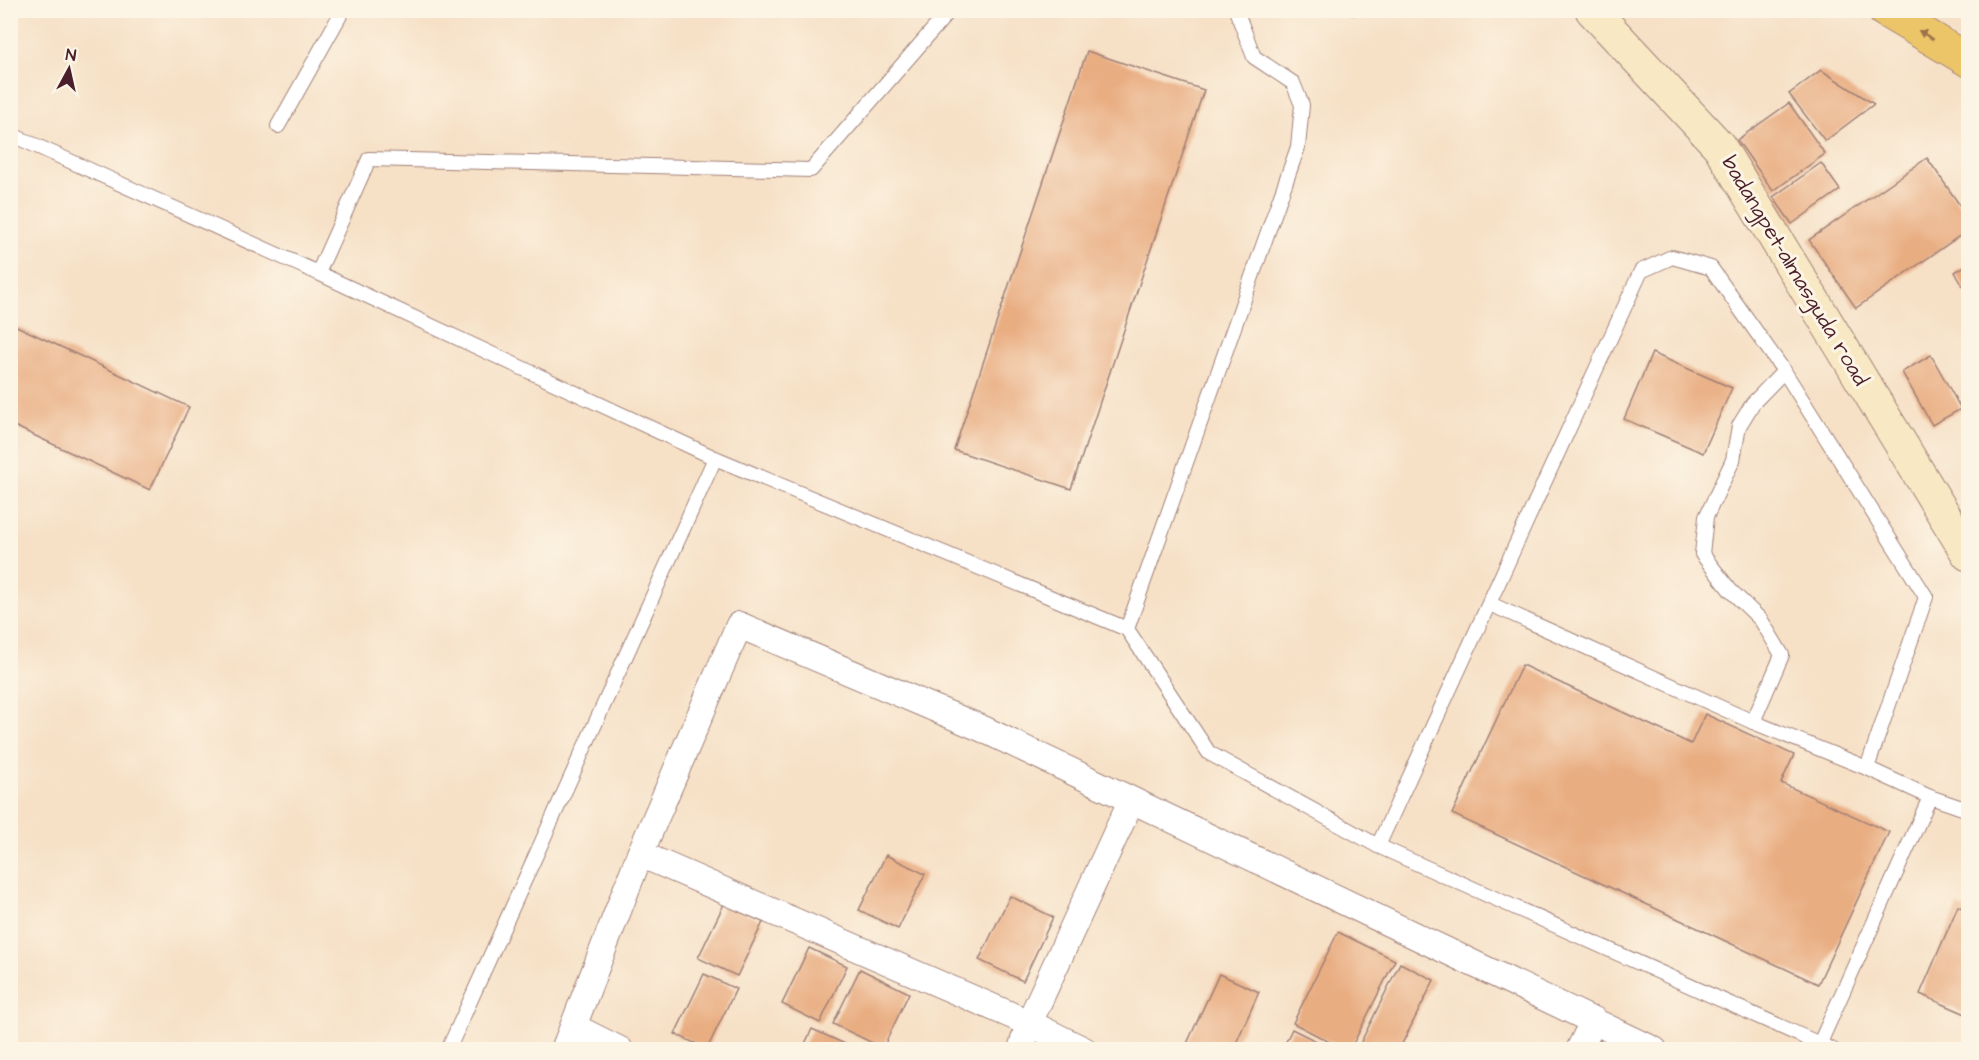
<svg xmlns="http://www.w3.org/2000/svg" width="1979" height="1060" font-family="'Architects Daughter',sans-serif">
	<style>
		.building { fill: #e9ad82 }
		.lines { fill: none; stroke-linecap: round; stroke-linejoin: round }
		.lane-casing { stroke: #a08078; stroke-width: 16 }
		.street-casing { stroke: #a08078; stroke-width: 28 }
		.secondary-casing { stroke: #a08078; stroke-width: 35 }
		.highway-casing { stroke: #a08078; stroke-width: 35 }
		.lane { stroke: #fff; stroke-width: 14 }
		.street { stroke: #fff; stroke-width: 26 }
		.secondary { stroke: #f8e8c3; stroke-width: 33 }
		.highway { stroke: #edc569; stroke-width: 33 }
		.oneway { fill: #9c724a }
		.labels { text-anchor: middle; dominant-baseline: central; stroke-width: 6; stroke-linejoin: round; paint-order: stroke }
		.street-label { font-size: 22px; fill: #4a1f2b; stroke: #fcf5e5 }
	</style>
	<rect width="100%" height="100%" fill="#fcf5e5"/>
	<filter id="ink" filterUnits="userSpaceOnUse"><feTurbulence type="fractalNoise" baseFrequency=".0167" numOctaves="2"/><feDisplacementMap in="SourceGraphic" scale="12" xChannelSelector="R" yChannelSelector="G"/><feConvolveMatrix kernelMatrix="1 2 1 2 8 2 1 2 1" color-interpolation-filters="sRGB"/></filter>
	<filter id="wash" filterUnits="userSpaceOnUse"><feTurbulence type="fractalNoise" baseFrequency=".008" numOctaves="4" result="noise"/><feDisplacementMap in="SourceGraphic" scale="24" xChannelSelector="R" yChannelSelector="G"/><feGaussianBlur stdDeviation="1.35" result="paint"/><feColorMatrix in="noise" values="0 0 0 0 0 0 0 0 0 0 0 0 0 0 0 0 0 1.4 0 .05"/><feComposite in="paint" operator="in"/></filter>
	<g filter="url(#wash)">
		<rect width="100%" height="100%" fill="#f6e0c6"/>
		<g id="blocks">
			<g class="building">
				<polygon points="1333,10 1353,10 1353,15"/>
				<polygon points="1087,51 1204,90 1071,489 954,450"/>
				<polygon points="1821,70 1874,104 1825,141 1789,94"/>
				<polygon points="1789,103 1825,154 1773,191 1737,140"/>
				<polygon points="1927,158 1968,217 1968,230 1856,308 1809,240"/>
				<polygon points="1821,163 1840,190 1792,224 1773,197"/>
				<polygon points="1968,264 1968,295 1955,272"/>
				<polygon points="10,323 189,407 150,490 10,424"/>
				<polygon points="1652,353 1732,388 1703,453 1624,419"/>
				<polygon points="1931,355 1961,409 1932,425 1902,372"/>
				<polygon points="1522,665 1691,744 1705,714 1794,755 1781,783 1889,832 1818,984 1452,814"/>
				<polygon points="886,855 925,874 898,929 859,910"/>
				<polygon points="1010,896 1053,917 1023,981 979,960"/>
				<polygon points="724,904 763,922 737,976 698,958"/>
				<polygon points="1958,906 1968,911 1968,1015 1920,994"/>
				<polygon points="1338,932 1395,960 1350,1050 1345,1050 1293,1023"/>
				<polygon points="809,948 847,966 820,1023 782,1004"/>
				<polygon points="1400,963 1434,980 1399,1050 1357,1050"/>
				<polygon points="860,969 909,993 883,1048 833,1024"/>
				<polygon points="704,974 736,989 707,1049 675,1034"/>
				<polygon points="1219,974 1259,992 1233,1050 1184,1050"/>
				<polygon points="812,1029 847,1045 845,1050 802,1050"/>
				<polygon points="1292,1029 1334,1050 1282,1050"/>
			</g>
		</g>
	</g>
	<g filter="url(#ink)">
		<use href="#blocks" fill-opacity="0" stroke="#a08078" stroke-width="1.5"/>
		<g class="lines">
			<defs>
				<g id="lane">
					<polyline points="278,126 343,10"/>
					<polyline points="10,134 318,273 369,159 811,170 950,10"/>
					<polyline points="318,273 715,458 1127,629 1209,753 1378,846 1833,1050"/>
					<polyline points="1490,604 1753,722 1867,768"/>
					<polyline points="1127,629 1298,147 1302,105 1293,83 1254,57 1236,10"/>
					<polyline points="1753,722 1782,655 1761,620 1730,590 1702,554 1706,517 1733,460 1739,426 1753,403 1784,371"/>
					<polyline points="1378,846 1641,271 1672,257 1711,268 1784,371 1926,597 1867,768 1930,797 1968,810"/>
					<polyline points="1820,1043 1930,797"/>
					<polyline points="448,1050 715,458"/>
				</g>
				<g id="street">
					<polyline points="640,854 1029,1023 1084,1050"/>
					<polyline points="574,1027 620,1050"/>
					<polyline points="564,1050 640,854 739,625 983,729 1654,1050"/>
					<polyline points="1021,1050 1029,1023 1131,801"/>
					<polyline points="1579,1050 1594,1020"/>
				</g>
				<polyline id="secondary" points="1592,10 1719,146 1968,554"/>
				<polyline id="highway" points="1884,10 1968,60"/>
			</defs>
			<use href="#lane" class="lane-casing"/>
			<use href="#street" class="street-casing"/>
			<use href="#secondary" class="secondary-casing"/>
			<use href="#highway" class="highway-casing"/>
			<use href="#lane" class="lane"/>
			<use href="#street" class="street"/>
			<use href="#secondary" class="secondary"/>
			<use href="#highway" class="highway"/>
		</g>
		<defs><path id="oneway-solid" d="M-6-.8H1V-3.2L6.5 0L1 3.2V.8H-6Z" transform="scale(1.5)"/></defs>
		<use class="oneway" href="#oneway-solid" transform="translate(1926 35) rotate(-149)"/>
	</g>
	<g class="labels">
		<g class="street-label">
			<text transform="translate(1795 271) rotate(59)">badangpet-almasguda road</text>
		</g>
	</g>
	<rect width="1979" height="1060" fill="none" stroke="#fcf5e5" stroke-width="36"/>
	<g transform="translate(69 69) rotate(8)" stroke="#fcf5e5" stroke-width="4.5" paint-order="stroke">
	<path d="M0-4.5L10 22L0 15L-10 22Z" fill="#4a1f2b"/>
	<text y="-9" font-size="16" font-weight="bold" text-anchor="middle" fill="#4a1f2b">N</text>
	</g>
</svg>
